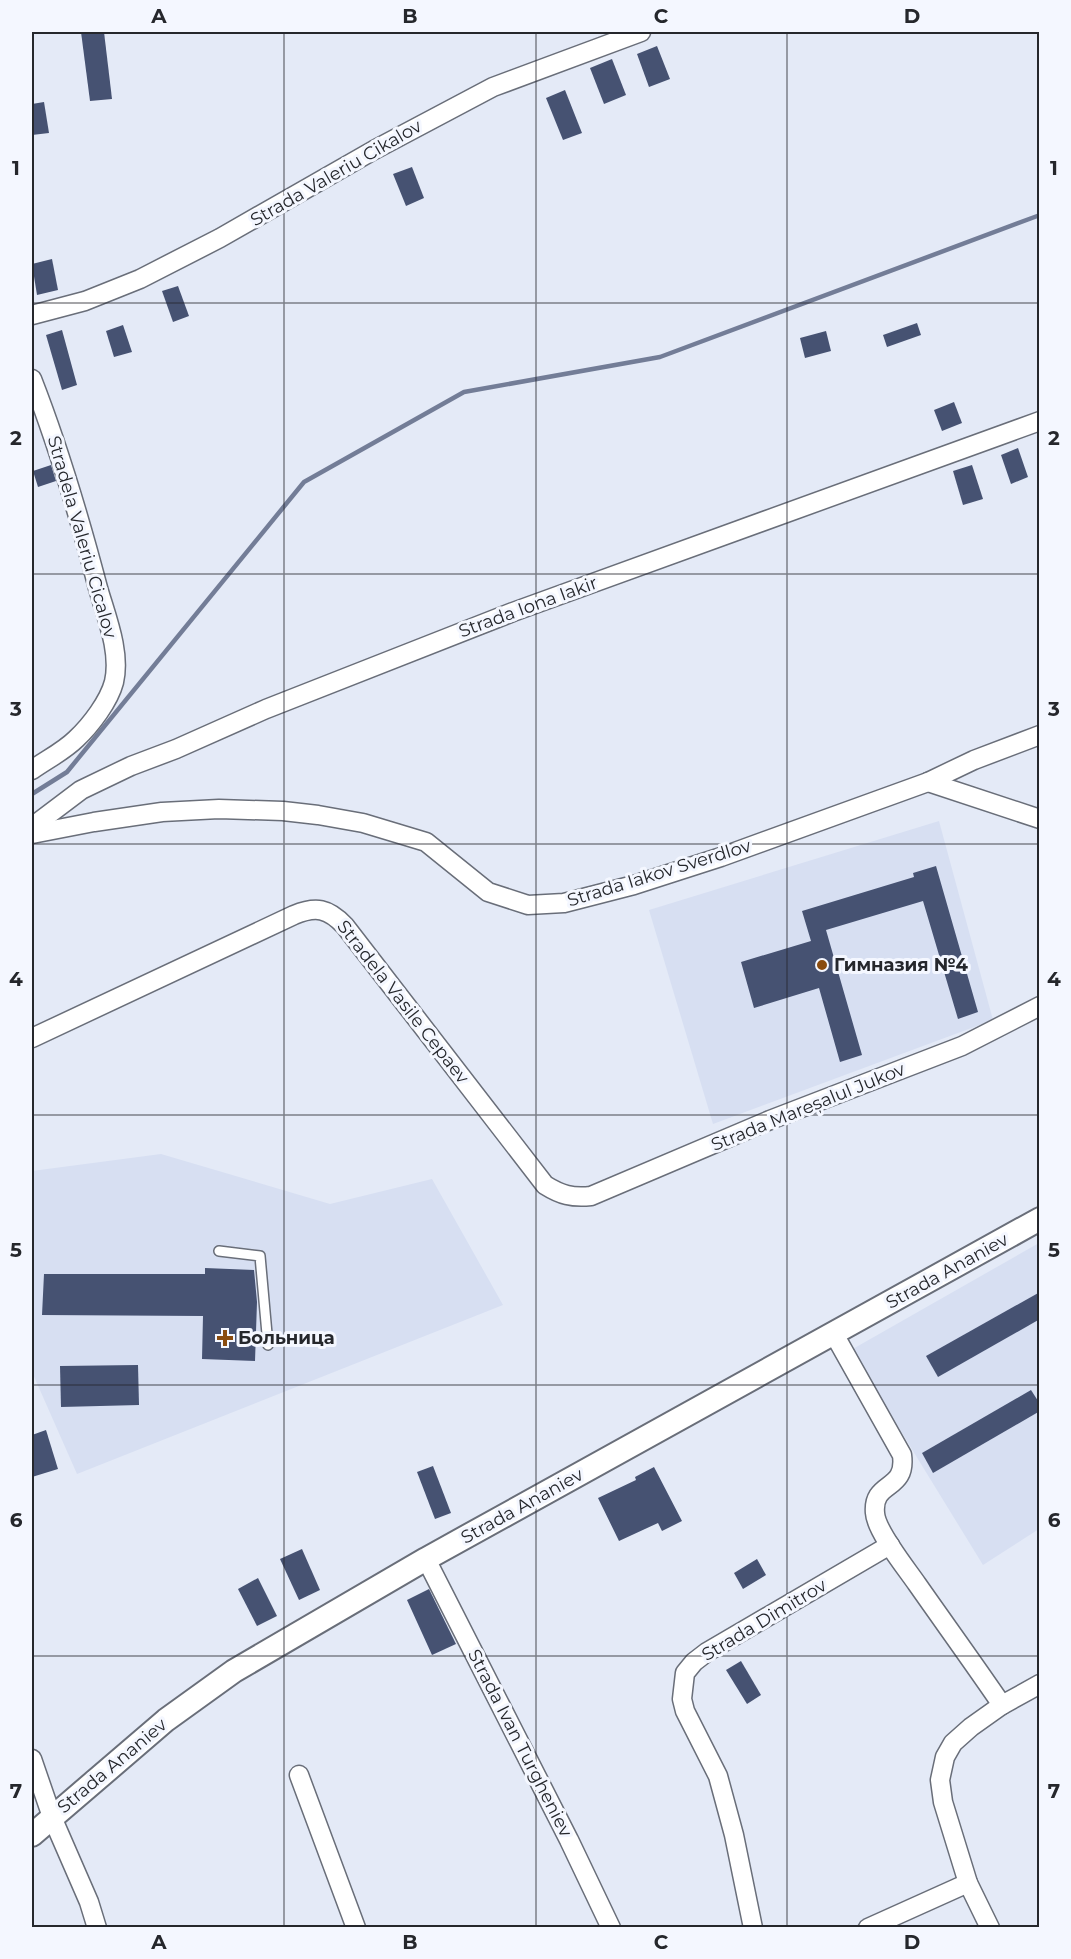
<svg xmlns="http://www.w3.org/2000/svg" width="1071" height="1959" font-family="Montserrat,sans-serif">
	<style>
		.built { fill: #d7dff2 }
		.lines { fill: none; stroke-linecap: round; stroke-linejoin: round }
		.stream { stroke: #737d97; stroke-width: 4.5 }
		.building { fill: #465272 }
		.service-casing { stroke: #696e79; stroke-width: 12 }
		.minor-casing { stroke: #696e79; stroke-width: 21 }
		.tertiary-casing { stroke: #696e79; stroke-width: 26 }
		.service { stroke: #fff; stroke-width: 9 }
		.minor { stroke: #fff; stroke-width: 18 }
		.tertiary { stroke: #fff; stroke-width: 22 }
		.grid { fill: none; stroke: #25272c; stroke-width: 1.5; stroke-opacity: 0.55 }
		.poi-dot { fill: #8a4c0f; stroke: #f4f7ff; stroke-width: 2 }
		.labels { text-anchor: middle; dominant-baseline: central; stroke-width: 6; stroke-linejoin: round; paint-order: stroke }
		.street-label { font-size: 18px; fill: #25272c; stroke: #f4f7ff }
		.poi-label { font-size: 18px; font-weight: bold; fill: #25272c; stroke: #f4f7ff; text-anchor: start }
		.neatline { fill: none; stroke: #25272c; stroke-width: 2 }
		.grid-label { font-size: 20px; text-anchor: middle; font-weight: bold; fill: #25272c }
	</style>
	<rect width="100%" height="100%" fill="#e4eaf7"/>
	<g class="built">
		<polygon points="939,821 993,1020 713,1124 649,910"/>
		<polygon points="161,1154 330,1204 432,1179 503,1305 77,1474 32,1372 32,1171"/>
		<polygon points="1039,1243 1039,1529 983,1565 851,1350"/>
	</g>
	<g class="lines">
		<polyline class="stream" points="32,794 67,772 304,482 464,392 660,357 1040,215"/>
	</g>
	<g class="building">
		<polygon points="81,32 104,32 112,99 90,101"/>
		<polygon points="657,46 670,79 649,87 637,54"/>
		<polygon points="612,59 626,95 604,104 590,68"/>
		<polygon points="565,90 582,133 563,140 546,98"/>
		<polygon points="44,102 49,133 32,135 32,104"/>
		<polygon points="412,167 424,198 406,206 393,174"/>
		<polygon points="52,259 58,290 37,295 32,264"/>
		<polygon points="178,286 189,316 173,322 162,291"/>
		<polygon points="917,323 921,335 887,347 883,335"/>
		<polygon points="123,325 132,352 114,357 106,331"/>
		<polygon points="62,330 77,385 62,390 46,335"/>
		<polygon points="826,331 831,351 805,358 800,338"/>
		<polygon points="954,402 962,423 942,431 934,410"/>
		<polygon points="1018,448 1028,477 1011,484 1001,455"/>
		<polygon points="51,465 56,481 38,487 33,471"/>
		<polygon points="972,465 983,499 963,505 953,471"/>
		<polygon points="936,866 978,1012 958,1019 923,901 826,930 862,1055 840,1062 819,988 754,1008 741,962 811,941 802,911 914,877 913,873"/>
		<polygon points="205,1268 254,1270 257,1302 255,1361 202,1359 203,1316 42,1315 44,1274 205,1274"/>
		<polygon points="1040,1292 1040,1319 938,1377 926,1356"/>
		<polygon points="138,1365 139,1405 61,1407 60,1366"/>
		<polygon points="1031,1390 1040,1404 1040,1411 933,1473 922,1453"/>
		<polygon points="46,1430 58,1469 32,1477 32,1435"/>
		<polygon points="433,1466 451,1513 435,1519 417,1472"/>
		<polygon points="654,1467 682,1521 662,1531 658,1523 619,1541 598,1498 636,1480 635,1477"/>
		<polygon points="302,1549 320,1590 299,1600 280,1559"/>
		<polygon points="757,1559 766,1575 743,1589 734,1573"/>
		<polygon points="258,1578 277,1616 257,1626 238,1589"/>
		<polygon points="429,1589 456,1644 432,1655 407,1600"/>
		<polygon points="741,1661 761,1695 747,1704 726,1670"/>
	</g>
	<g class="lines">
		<defs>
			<polyline id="service" points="219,1251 260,1256 268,1345"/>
			<g id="minor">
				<polyline points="32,315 85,301 140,279 220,238 374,150 493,87 641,32"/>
				<path d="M 32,379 C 59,448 79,516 98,588 C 106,616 121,652 114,682 C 109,701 91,725 76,739 C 64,751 46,760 32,770"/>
				<polyline points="928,782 1040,819"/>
				<polyline points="32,827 81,790 131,766 176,749 266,709 513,612 1040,421"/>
				<polyline points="32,834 94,822 162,812 219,809 283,811 318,815 363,823 426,842 488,892 528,905 564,903 634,885 721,857 928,782 974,760 1040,735"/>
				<path d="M 32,1038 L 294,915 C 316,906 328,908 345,926 L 545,1185 C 561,1195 572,1198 591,1196 L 770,1120 L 962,1046 L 1040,1006"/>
				<path d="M 834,1334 L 902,1455 C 907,1492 872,1480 875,1513 C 876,1531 906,1568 917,1584 C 945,1624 974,1664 1002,1705"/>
				<polyline points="426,1559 569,1840 611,1928"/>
				<polyline points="32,1759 52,1817 89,1902 97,1928"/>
				<polyline points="299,1775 356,1928"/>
				<polyline points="753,1928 734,1835 718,1776 685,1711 682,1699 685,1673 694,1662 707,1652 890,1545"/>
				<polyline points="868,1928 968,1883"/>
				<polyline points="990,1928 968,1883 943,1802 940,1780 945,1757 953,1743 971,1727 1002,1705 1040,1684"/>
			</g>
			<polyline id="tertiary" points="32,1835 166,1720 234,1671 426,1559 1040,1219"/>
		</defs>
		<use href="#service" class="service-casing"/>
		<use href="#minor" class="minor-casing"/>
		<use href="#tertiary" class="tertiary-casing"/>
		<use href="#service" class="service"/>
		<use href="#minor" class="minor"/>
		<use href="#tertiary" class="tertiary"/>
	</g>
	<path class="grid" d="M 284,32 L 284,1928M 536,32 L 536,1928M 787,32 L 787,1928M 32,303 L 1040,303M 32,574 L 1040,574M 32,844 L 1040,844M 32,1115 L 1040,1115M 32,1385 L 1040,1385M 32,1656 L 1040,1656"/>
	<g class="poi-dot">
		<circle cx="822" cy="965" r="6"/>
		<path d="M222 1329h6v6h6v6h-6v6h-6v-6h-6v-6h6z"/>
	</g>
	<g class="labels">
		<g class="street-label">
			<text transform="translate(336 173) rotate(-30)">Strada Valeriu Cikalov</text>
			<text transform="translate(82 537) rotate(74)">Stradela Valeriu Cicalov</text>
			<text transform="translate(528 607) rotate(-20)">Strada Iona Iakir</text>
			<text transform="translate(659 873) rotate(-17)">Strada Iakov Sverdlov</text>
			<text transform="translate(403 1002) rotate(52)">Stradela Vasile Cepaev</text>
			<text transform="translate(808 1107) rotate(-22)">Strada Mareșalul Jukov</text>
			<text transform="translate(947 1271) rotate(-29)">Strada Ananiev</text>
			<text transform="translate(522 1506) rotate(-29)">Strada Ananiev</text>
			<text transform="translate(764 1620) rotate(-31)">Strada Dimitrov</text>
			<text transform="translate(520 1743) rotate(63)">Strada Ivan Turgheniev</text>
			<text transform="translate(112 1766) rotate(-40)">Strada Ananiev</text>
		</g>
		<g class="poi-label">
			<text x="834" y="965">Гимназия №4</text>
			<text x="238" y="1338">Больница</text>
		</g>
	</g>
	<rect width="1071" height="1959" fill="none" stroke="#f4f7ff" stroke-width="66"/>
	<rect x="33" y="33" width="1005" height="1893" class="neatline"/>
	<g class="grid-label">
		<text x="159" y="23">A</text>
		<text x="410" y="23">B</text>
		<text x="661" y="23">C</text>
		<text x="912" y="23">D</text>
		<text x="16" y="175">1</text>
		<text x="1054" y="175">1</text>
		<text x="16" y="445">2</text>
		<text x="1054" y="445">2</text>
		<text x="16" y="716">3</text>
		<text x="1054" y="716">3</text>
		<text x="16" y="986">4</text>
		<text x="1054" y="986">4</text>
		<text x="16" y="1257">5</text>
		<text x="1054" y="1257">5</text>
		<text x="16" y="1527">6</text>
		<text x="1054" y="1527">6</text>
		<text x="16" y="1798">7</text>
		<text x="1054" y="1798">7</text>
		<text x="159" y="1949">A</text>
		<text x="410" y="1949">B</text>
		<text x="661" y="1949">C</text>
		<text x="912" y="1949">D</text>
	</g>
</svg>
